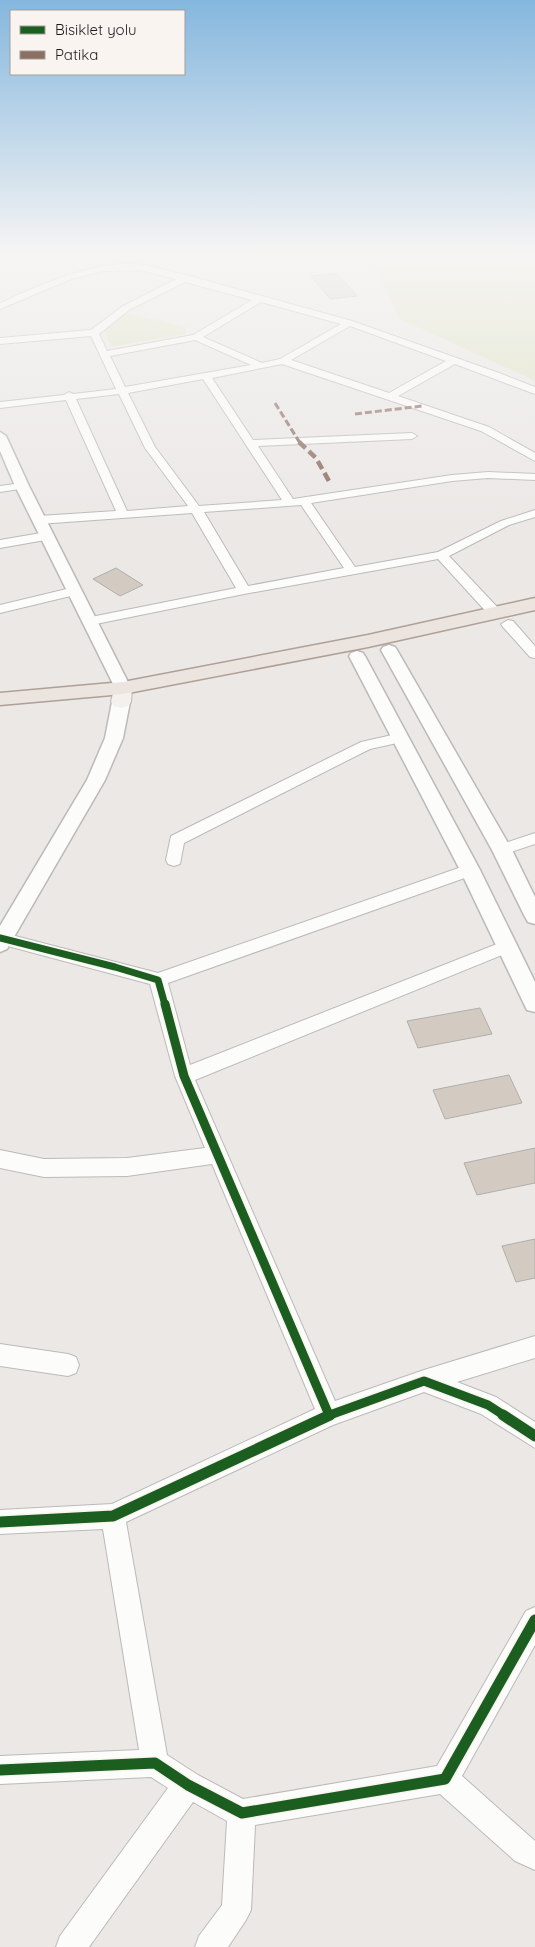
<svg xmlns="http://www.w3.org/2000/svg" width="535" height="1947" font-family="Quicksand,sans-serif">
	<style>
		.green { fill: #dde2c1 }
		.building { fill: #d3cbc1; stroke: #b0aeac }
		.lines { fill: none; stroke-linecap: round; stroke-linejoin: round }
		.minor-casing { stroke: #bcbab9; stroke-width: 2 }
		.tertiary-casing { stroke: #bcbab9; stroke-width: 3 }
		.secondary-casing { stroke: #bcbab9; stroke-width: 2 }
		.primary-casing { stroke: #aea097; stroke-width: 3 }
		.minor { fill: #fcfcfb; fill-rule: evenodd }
		.tertiary { fill: #fcfcfb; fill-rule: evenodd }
		.secondary { fill: #f4f0ed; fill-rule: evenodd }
		.primary { fill: #ece5df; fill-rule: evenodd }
		.quiet-far1 { stroke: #8d6e63; stroke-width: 3; stroke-dasharray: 7 3; stroke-linecap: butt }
		.quiet { stroke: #8d6e63; stroke-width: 4.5; stroke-dasharray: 9 4.5; stroke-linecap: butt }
		.cycleway-far2-casing { stroke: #faf4f1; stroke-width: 9 }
		.cycleway-far1-casing { stroke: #faf4f1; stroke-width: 12 }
		.cycleway-casing { stroke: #faf4f1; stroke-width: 14 }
		.cycleway-far2 { stroke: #1b5e20; stroke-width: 7 }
		.cycleway-far1 { stroke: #1b5e20; stroke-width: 9 }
		.cycleway { stroke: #1b5e20; stroke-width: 11 }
	</style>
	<rect width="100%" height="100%" fill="#ebe8e6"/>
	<g class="green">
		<polygon points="389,253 535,253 535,381 400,319 370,257"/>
		<polygon points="124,313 186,327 185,334 111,347 104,330"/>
	</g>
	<g class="building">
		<polygon points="337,273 357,296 330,299 311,276"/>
		<polygon points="116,568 143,585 120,596 93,579"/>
		<polygon points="480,1008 492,1034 418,1048 407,1021"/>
		<polygon points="509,1075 522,1103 445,1119 433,1090"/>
		<polygon points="535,1148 535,1183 477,1195 464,1163"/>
		<polygon points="535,1239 535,1278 516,1282 502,1246"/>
	</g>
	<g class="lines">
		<defs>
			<g id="minor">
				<path d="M 121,264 L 140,264 L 186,275 L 352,321 L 499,373 L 535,387 L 535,394 L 455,364 L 398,396 L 489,427 L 535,453 L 535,461 L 481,431 L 282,364 L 212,378 L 253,440 L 412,433 L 417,436 L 412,439 L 258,446 L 293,499 L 452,475 L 488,472 L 535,474 L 535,480 L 488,478 L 452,481 L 311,503 L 355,567 L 438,552 L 501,521 L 535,510 L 535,517 L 509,525 L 449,556 L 500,610 L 501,613 L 500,616 L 490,616 L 438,559 L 244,594 L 91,625 L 86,624 L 85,621 L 91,617 L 236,588 L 192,513 L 39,524 L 33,520 L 39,516 L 116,511 L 66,400 L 0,408 L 0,402 L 64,395 L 69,392 L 73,394 L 116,389 L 91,336 L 0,344 L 0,338 L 91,330 L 123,306 L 176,279 L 140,270 L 103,271 L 71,279 L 0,309 L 0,303 C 40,285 78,268 121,264 ZM 185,282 L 252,300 L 193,335 L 107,351 L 99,334 L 129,310 ZM 261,302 L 341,324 L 280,359 L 262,363 L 203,337 ZM 350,326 L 446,361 L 389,393 L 291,360 ZM 195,340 L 251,365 L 125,387 L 110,356 ZM 203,379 L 282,500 L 199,506 L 155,447 L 128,393 ZM 119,394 L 145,448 L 188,506 L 127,511 L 76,399 ZM 301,505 L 344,568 L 248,586 L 204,512 Z"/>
				<polygon points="22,483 26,484 28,486 26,488 0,492 0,486"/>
				<polygon points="47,532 51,533 53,536 51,539 0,548 0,540"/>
				<polygon points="75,587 79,588 81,591 79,594 0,613 0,605"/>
				<polygon points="508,620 513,621 535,646 535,658 530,657 503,627 501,624"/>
				<polygon points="401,733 406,735 408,738 406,741 370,749 184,843 180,864 174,866 168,864 166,860 171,836 361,742"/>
				<polygon points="535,833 535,844 502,855 496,854 494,850 496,846"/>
				<polygon points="470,864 476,866 478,870 476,874 168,983 190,1065 502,942 508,940 514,942 517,946 514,950 195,1080 335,1401 424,1370 535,1336 535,1358 457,1382 496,1397 535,1422 535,1448 481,1414 424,1392 333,1425 126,1522 167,1755 198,1775 243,1799 437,1766 526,1611 535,1607 535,1645 462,1776 535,1841 535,1870 515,1861 440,1794 255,1825 251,1910 246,1920 228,1947 195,1947 199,1936 222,1905 227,1821 193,1802 89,1947 56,1947 60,1936 168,1788 151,1777 0,1784 0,1756 139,1750 103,1529 0,1534 0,1510 112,1504 315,1409 212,1164 127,1176 44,1177 0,1168 0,1150 44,1159 127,1158 205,1148 175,1076 150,984 0,944 0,932 158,973"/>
				<polygon points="0,1344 68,1354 76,1357 79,1365 76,1373 68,1376 0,1366"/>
			</g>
			<g id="tertiary">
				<polygon points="0,432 6,436 29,486 131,688 129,692 117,692 115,688 15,486 0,451"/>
				<polygon points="389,645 395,647 397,650 512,850 535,897 535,924 528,922 525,917 492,850 381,650 383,647"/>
				<polygon points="357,651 363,653 365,656 480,870 535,982 535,1012 527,1010 524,1004 460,870 349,656 351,653"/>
				<polygon points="121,697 127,698 130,702 123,738 105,780 7,949 0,952 0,926 87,780 105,738 112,702 115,698"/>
			</g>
			<polygon id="secondary" points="123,682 130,684 132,688 131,702 128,706 121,708 114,706 111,702 114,688 116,684"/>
			<polygon id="primary" points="535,598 535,610 368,647 123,694 0,705 0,693 123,682 368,635"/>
		</defs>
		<use href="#minor" class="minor-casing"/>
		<use href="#tertiary" class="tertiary-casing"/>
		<use href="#secondary" class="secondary-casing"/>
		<use href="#primary" class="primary-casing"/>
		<use href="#minor" class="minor"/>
		<use href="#tertiary" class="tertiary"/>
		<use href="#secondary" class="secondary"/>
		<use href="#primary" class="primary"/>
		<g class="quiet-far1">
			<polyline points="275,403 300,443"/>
			<polyline points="355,414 422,406"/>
		</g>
		<polyline class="quiet" points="299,442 316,458 329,481"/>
		<defs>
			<polyline id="cycleway-far2" points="0,938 115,967 158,980 165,1005"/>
			<g id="cycleway-far1">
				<polyline points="165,1004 184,1076 329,1415"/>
				<polyline points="327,1416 424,1381 488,1405 505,1416"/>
			</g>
			<g id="cycleway">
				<polyline points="503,1415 535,1436"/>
				<polyline points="0,1522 113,1516 330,1415"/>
				<polyline points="0,1770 155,1763 188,1785 242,1813 445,1779 535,1620"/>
			</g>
		</defs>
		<use href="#cycleway-far2" class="cycleway-far2-casing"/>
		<use href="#cycleway-far1" class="cycleway-far1-casing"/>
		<use href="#cycleway" class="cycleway-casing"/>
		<use href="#cycleway-far2" class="cycleway-far2"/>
		<use href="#cycleway-far1" class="cycleway-far1"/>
		<use href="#cycleway" class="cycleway"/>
	</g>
	<linearGradient id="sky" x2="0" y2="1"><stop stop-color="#85b7de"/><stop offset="0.48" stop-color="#f6f5f4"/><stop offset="1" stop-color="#f6f5f4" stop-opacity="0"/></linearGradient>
	<rect width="535" height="526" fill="url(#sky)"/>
	<rect x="10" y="10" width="175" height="65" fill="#faf4f1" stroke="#a29d9b"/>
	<rect x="20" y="26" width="25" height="8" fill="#1b5e20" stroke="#a29d9b"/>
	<text x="55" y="35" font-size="15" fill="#1d1b1a">Bisiklet yolu</text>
	<rect x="20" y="51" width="25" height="8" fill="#8d6e63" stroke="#a29d9b"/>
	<text x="55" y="60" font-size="15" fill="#1d1b1a">Patika</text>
</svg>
